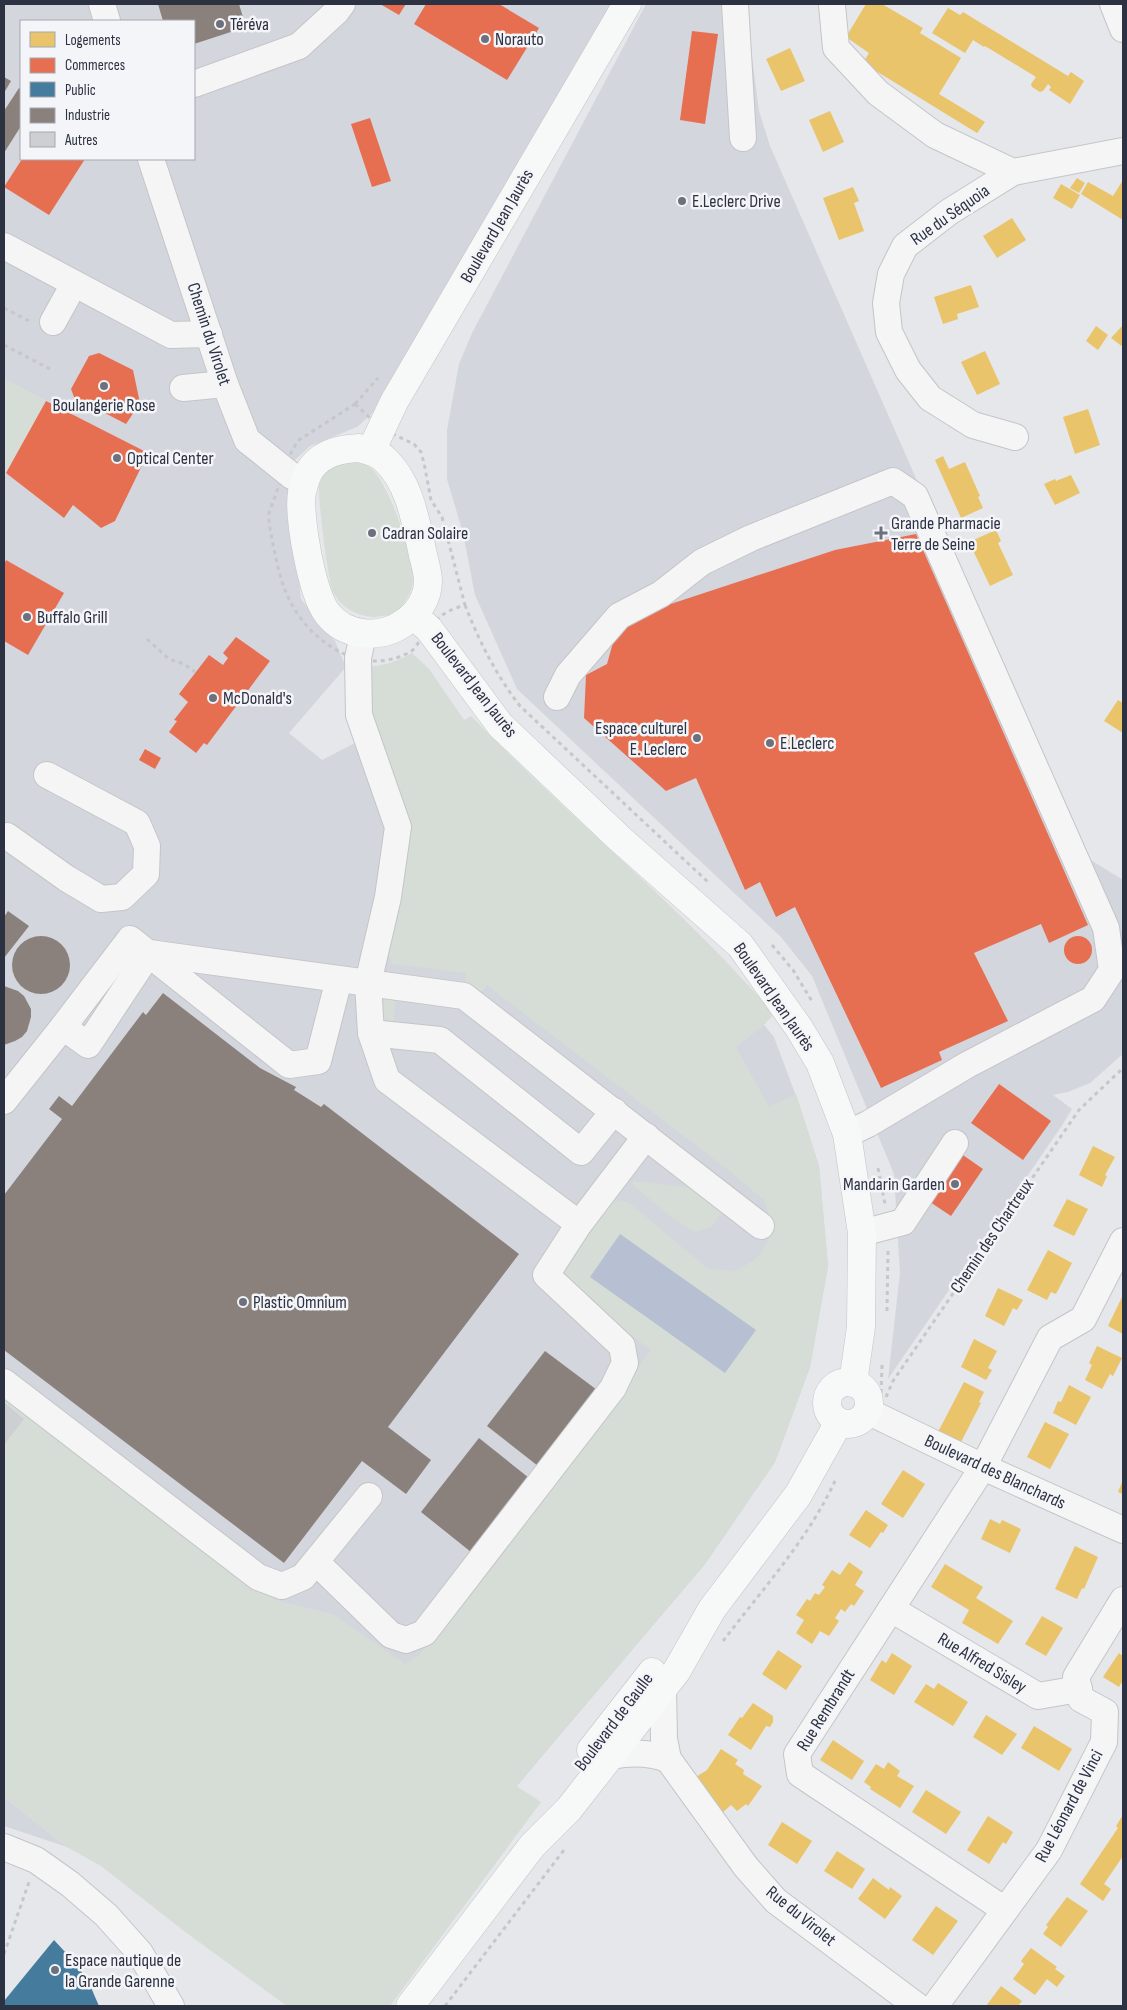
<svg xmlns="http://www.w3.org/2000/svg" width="1127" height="2010" font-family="'Sofia Sans Condensed',sans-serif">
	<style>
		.built { fill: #d4d6dd; fill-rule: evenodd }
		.green { fill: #d5ddd6 }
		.water { fill: #b7c0d2 }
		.homes { fill: #e9c46a }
		.shops { fill: #e76f51 }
		.public { fill: #457b9d }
		.industry { fill: #8a817c }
		.building { fill: #cecfd2 }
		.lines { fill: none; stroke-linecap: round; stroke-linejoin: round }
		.minor-casing { stroke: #c3c5c8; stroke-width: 28 }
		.major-casing { stroke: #c2c4c7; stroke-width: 29 }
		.path { stroke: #c6c7cb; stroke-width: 3; stroke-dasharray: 4 4; stroke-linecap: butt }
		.minor { stroke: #f5f5f6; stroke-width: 26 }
		.major { stroke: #f7f8f8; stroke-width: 28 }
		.poi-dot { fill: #6d717d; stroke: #f4f5f8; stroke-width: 2 }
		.labels { text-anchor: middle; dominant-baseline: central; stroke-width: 5; stroke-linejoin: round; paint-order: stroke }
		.poi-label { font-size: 18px; fill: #2d3242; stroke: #f4f5f8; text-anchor: start }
		.street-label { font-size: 18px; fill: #2d3242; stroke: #f4f5f8 }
	</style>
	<rect width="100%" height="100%" fill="#e5e7ea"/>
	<g class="built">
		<path d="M 4,4 L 615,4 L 376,410 L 357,427 L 310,446 L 295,460 L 291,493 L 301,599 L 335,641 L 346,667 L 289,733 L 322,760 L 405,717 L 719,971 L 774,1037 L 799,1104 L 819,1166 L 828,1266 L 810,1367 L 775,1462 L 705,1564 L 516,1787 L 334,1615 L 276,1601 L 4,1397 L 4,477 L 46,401 L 4,379 ZM 21,21 L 194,21 L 194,159 L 21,159 Z"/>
		<polygon points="646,4 748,4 750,42 759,111 770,146 1081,854 1123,880 1123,1054 1090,1083 1068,1092 1053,1095 1072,1109 1063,1124 888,1379 900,1273 894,1174 812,976 781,937 517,689 475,595 463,533 447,479 447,430 459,364 472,333"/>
		<polygon points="4,1797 67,1847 4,1826"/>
	</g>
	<g class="green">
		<polygon points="4,379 46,401 4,477"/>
		<path d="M 353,461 C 357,462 363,463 367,465 C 388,477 413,556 413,580 C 413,591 405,602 398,610 C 392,615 380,617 373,617 C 356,616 341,607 333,592 C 328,582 318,499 319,487 C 322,470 338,463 353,461 Z"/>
		<path d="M 412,653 L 429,669 L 464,720 L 471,716 C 569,818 681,906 774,1014 L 764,1025 L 736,1047 L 769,1107 L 796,1094 L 819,1166 L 828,1266 L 810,1367 L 775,1462 L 705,1564 L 516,1786 L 541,1802 L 390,2006 L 287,2006 L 184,1931 L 101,1866 L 67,1847 L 4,1797 L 4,1397 L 276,1601 L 334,1615 L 405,1664 L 419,1655 L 651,1350 L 584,1300 L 566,1273 L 569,1252 L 614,1200 L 628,1202 L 708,1269 L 736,1271 L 757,1258 L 768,1242 L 770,1220 L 764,1200 L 736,1176 L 487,985 L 476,999 L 464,991 L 466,973 L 392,964 L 388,953 L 401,888 L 371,719 L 368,667 C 385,665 397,662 412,653 Z"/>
		<polygon points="396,998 392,1030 379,1019 381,1003 387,999"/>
		<polygon points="634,1181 706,1190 716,1197 721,1213 712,1227 695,1232 671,1217 631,1183"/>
	</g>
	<polygon class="water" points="620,1234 756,1330 725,1373 590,1277"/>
	<g class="homes">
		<polygon points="866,4 882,4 923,28 920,33 961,58 939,94 985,122 977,133 863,63 869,53 846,37"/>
		<polygon points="948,8 960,15 963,12 1068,76 1071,72 1084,81 1070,104 1049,90 1051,87 1048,84 1043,91 1040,92 1032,87 1031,84 1036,77 985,46 984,47 973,40 965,53 932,33"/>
		<polygon points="790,48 805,81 781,91 766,59"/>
		<polygon points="830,111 844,142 823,152 809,120"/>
		<polygon points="1077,178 1085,183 1079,193 1070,188"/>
		<polygon points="1123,180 1123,220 1081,194 1088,182 1113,196"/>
		<polygon points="1061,184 1080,195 1072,209 1053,198"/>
		<polygon points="853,187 859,201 854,203 864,231 839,240 823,198"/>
		<polygon points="1012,218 1026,240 997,258 983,236"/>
		<polygon points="971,285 979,307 957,314 958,319 943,324 934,297"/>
		<polygon points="1123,325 1123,347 1111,338"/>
		<polygon points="1096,326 1108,335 1098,350 1086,341"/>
		<polygon points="985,351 1000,384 977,395 961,362"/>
		<polygon points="1088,409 1100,445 1075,454 1063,417"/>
		<polygon points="943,456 949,469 965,462 980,496 978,497 983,508 961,518 935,460"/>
		<polygon points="1071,475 1080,493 1055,505 1044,484 1055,479 1056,481"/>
		<polygon points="996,530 1001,541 998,543 1013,575 990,586 969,542"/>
		<polygon points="1118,700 1123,703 1123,733 1104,721"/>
		<polygon points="1093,1146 1115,1157 1105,1175 1107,1176 1102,1187 1079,1175"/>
		<polygon points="1067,1199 1088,1209 1074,1236 1053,1226"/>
		<polygon points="1048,1250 1072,1263 1056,1294 1051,1292 1047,1300 1027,1290"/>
		<polygon points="998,1288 1023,1300 1017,1310 1013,1308 1004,1326 985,1316"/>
		<polygon points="1123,1295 1123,1334 1108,1326"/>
		<polygon points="974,1339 997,1351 988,1368 992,1370 986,1380 961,1367"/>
		<polygon points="1097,1346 1122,1358 1113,1376 1110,1374 1102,1389 1085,1380 1092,1365 1089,1363"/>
		<polygon points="964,1382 984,1392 979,1402 981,1403 961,1442 938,1432"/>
		<polygon points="1069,1385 1091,1397 1076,1425 1053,1413 1058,1401 1061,1402"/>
		<polygon points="1045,1422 1069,1434 1050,1469 1027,1457"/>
		<polygon points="903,1470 925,1484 903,1518 881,1504"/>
		<polygon points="1123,1480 1123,1494 1118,1492"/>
		<polygon points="866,1510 888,1525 883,1533 881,1532 870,1548 849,1535"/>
		<polygon points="990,1519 1000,1524 1002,1520 1021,1529 1010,1553 981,1539"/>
		<polygon points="1075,1546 1098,1557 1084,1589 1082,1588 1077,1599 1055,1589"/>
		<polygon points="849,1562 863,1572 855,1585 864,1591 854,1606 851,1604 845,1612 841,1609 835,1618 839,1621 829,1636 820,1631 812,1644 796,1633 804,1620 796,1615 807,1599 810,1601 815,1593 819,1595 825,1587 822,1585 832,1570 840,1575"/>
		<polygon points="945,1564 983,1587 976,1598 1013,1621 998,1644 962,1623 969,1610 931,1587"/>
		<polygon points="1042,1616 1063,1628 1046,1656 1025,1644"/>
		<polygon points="778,1650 802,1666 786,1690 762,1674"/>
		<polygon points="892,1653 912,1666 894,1695 870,1680 882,1660 886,1663"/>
		<polygon points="1119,1653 1123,1656 1123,1684 1121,1683 1119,1687 1103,1677"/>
		<polygon points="938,1683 968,1702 953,1726 914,1702 926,1684 934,1689"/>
		<polygon points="753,1703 773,1716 773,1722 770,1727 766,1726 751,1750 728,1735 740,1717 742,1718"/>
		<polygon points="986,1715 1017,1734 1002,1755 973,1737"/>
		<polygon points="1034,1726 1072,1749 1059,1771 1021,1748"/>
		<polygon points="833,1740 864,1761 852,1780 820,1760"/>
		<polygon points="721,1749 738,1760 735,1764 744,1770 743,1774 762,1786 748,1806 746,1804 737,1811 731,1805 722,1813 696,1777 707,1770"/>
		<polygon points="888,1762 900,1771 897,1776 914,1786 900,1808 870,1789 871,1787 864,1782 876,1764 884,1769"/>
		<polygon points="926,1790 961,1812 946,1834 912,1812"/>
		<polygon points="1123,1815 1123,1856 1104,1884 1111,1889 1103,1901 1080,1884 1118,1828 1116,1826"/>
		<polygon points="988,1816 1013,1832 1006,1844 1003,1842 989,1864 967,1850"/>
		<polygon points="782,1822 812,1841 797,1864 768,1845"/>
		<polygon points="837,1851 865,1869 852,1889 824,1871"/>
		<polygon points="873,1878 889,1890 890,1887 902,1896 885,1919 858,1899"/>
		<polygon points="1067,1897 1088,1911 1061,1947 1043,1934 1048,1927 1046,1925"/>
		<polygon points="936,1906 958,1921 933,1955 912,1940"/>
		<polygon points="1031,1948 1057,1967 1055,1969 1065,1976 1057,1987 1047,1979 1035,1995 1013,1979 1024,1964 1021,1961"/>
		<polygon points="1001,1986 1022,2001 1018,2006 986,2006"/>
	</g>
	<g class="shops">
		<polygon points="380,4 406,4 399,15"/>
		<polygon points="426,4 499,4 539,28 507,80 414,24"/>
		<polygon points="692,31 718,34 705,124 680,120"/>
		<polygon points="370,118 391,181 372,187 351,124"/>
		<polygon points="22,159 85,159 49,215 4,187"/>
		<polygon points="99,353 133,370 140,403 126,424 74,397 71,389 89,356"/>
		<polygon points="46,401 148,453 115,521 101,528 73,505 64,518 6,473"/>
		<polygon points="916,534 1088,925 1049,943 1041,924 974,953 1008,1021 939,1052 942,1060 881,1088 795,907 776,917 760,882 745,890 696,778 666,791 584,718 586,675 607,664 619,621 835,550"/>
		<polygon points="6,560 64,593 28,655 4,641 4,565"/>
		<polygon points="236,637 270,661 207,745 204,743 196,753 169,732 177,721 174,720 188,702 179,694 209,655 223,665 228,658 223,653"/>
		<polygon points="145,749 161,758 155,769 139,760"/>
		<circle cx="1078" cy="950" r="14"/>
		<polygon points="999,1084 1051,1121 1023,1160 971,1123"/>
		<polygon points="960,1153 983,1169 951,1216 927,1200"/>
	</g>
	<polygon class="public" points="54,1940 78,1966 89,1983 99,2006 4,2006 4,2001"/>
	<g class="industry">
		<polygon points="158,4 239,4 246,27 194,44 194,21 163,21"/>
		<polygon points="4,77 11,81 4,93"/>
		<polygon points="19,88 21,89 21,126 4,153 4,111"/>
		<polygon points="8,911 29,926 4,958 4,917"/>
		<circle cx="41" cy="965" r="29"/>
		<polygon points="4,986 18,991 24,996 31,1009 31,1017 27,1031 22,1037 15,1041 4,1045"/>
		<polygon points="163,993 260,1068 296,1087 294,1090 321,1107 324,1104 519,1254 388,1427 431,1460 406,1494 362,1461 284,1563 4,1350 4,1195 62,1119 49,1109 59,1096 72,1106 143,1012 146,1015"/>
		<polygon points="545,1351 597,1390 538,1466 487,1426"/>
		<polygon points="479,1438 529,1478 471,1552 421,1512"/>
	</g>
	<polygon class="building" points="5,1403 24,1419 4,1445 4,1405"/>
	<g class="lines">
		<defs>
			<g id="minor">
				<polyline points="102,4 107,21"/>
				<polyline points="735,4 743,138"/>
				<polyline points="1113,4 1123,29"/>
				<polyline points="832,5 836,48 878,93 935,135 1013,172 1123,151"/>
				<polyline points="194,84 299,46 336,12 342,4"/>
				<polyline points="151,159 225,384 247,440 292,476 305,482"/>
				<polyline points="1013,172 949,212 905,246 891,274 886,303 889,332 908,370 930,398 973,425 1015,437"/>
				<polyline points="4,246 171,335 209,334"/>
				<polyline points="53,322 74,284"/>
				<polyline points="183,388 225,384"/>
				<polyline points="363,635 358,658 359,715 398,827 388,897 368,983 371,1033 440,1040 581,1152 614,1111"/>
				<polyline points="557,697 568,675 619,616 661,594 702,562 751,538 893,481 915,496 1106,928 1112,970 1093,999 967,1065 868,1124 847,1134"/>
				<polyline points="7,836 66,878 101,899 122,897 146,874 147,846 137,823 47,775"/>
				<polyline points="63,1027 130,939 289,1065 318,1061 339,979"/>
				<polyline points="371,1033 387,1080 579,1224"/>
				<polyline points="4,1101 63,1027 88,1045 149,953 464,996 761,1226"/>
				<polyline points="862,1233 903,1222 955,1143"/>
				<polyline points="4,1382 258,1577 282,1586 303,1577 369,1496"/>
				<polyline points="867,1411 983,1467 1123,1530"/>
				<polyline points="316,1562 391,1635 406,1640 424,1633 613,1388 625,1363 622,1346 546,1275 579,1224 646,1136"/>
				<polyline points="891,1609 1038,1696 1079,1689"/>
				<polyline points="663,1689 664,1739 668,1759 746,1867 776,1901 917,2006"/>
				<path d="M 611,1756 C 631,1752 649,1752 668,1759"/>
				<polyline points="4,1847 36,1860 70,1884 106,1915 140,1953 171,2006"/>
				<polyline points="1005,1910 800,1774 797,1754 983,1467 1050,1338 1083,1319 1123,1241"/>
				<polyline points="935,2006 1049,1850 1104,1742 1105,1712 1081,1699 1076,1677 1123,1600"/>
			</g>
			<g id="major">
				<path d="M 359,448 C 367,450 377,452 383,458 C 410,481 416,523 423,555 C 425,563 428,573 428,581 C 428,598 418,613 405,622 C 381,640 345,637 327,613 C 312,594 298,516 302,492 C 304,484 307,473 312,467 C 324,452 341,449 359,448 Z"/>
				<polyline points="371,451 394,402 627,4"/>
				<polyline points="414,616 429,629 500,725 620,839 740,945 799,1028 820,1063 847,1134 862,1233 861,1327 853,1383"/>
				<circle cx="848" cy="1403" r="21"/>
				<polyline points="591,1750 652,1672"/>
				<polyline points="410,2006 532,1846 569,1809 676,1672 712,1609 798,1495 839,1422"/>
			</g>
		</defs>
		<use href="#minor" class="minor-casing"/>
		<use href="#major" class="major-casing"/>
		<g class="path">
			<polyline points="4,308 31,322"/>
			<polyline points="4,345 50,369"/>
			<path d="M 355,404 L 382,429 L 414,444 L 421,452 L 424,463 L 431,500 L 442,517 L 465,605 C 441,612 435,620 421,639 C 417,644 414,651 408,653 C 358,679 303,637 285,590 C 277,569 273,544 269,523 L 269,513 L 292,450 L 299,440 Z"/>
			<polyline points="355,404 378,378"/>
			<path d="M 465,605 C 479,641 496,675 520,706 L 709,883"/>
			<polyline points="147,639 169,659 184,664 195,672"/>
			<polyline points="772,945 793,970 813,1003"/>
			<polyline points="878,1168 885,1204"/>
			<polyline points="887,1311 888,1250"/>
			<polyline points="881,1393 882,1365"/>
			<polyline points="886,1397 893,1381 1079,1110 1123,1068"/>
			<path d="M 723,1641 C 762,1590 808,1539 835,1481"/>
			<polyline points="4,1954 29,1882"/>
			<polyline points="445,2006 564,1850"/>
		</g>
		<use href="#minor" class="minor"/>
		<use href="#major" class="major"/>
	</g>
	<g class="poi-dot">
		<circle cx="220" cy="24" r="5"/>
		<circle cx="485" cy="39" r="5"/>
		<circle cx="682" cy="201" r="5"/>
		<circle cx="104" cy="386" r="5"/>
		<circle cx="117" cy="458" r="5"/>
		<circle cx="372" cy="533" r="5"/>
		<path d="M878.5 525.5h5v5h5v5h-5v5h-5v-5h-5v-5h5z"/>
		<circle cx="27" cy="617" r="5"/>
		<circle cx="213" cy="698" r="5"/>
		<circle cx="697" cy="738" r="5"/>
		<circle cx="770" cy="743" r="5"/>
		<circle cx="955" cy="1184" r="5"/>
		<circle cx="243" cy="1302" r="5"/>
		<circle cx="55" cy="1970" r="5"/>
	</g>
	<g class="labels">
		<g class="poi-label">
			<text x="230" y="24">Téréva</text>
			<text x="495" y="39">Norauto</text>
			<text x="692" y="201">E.Leclerc Drive</text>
			<text x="104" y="405" text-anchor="middle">Boulangerie Rose</text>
			<text x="127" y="458">Optical Center</text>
			<text x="891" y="523">Grande Pharmacie<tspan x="891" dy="21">Terre de Seine</tspan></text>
			<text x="382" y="533">Cadran Solaire</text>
			<text x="37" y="617">Buffalo Grill</text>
			<text x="223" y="698">McDonald's</text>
			<text x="687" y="728" text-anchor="end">Espace culturel<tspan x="687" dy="21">E. Leclerc</tspan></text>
			<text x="780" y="743">E.Leclerc</text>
			<text x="945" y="1184" text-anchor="end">Mandarin Garden</text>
			<text x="253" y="1302">Plastic Omnium</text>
			<text x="65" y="1960">Espace nautique de<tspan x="65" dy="21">la Grande Garenne</tspan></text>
		</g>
		<g class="street-label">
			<text transform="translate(950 215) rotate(-35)">Rue du Séquoia</text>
			<text transform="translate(497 226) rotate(-60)">Boulevard Jean Jaurès</text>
			<text transform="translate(209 334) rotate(72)">Chemin du Virolet</text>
			<text transform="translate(474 685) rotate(52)">Boulevard Jean Jaurès</text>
			<text transform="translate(774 997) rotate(55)">Boulevard Jean Jaurès</text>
			<text transform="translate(992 1236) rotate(-56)">Chemin des Chartreux</text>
			<text transform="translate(995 1472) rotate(25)">Boulevard des Blanchards</text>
			<text transform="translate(982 1663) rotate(31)">Rue Alfred Sisley</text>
			<text transform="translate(826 1710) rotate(-58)">Rue Rembrandt</text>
			<text transform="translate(614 1722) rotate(-53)">Boulevard de Gaulle</text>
			<text transform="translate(1069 1806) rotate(-62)">Rue Léonard de Vinci</text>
			<text transform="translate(801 1916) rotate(39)">Rue du Virolet</text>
		</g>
	</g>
	<rect width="1127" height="2010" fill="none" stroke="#2d3242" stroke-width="10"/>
	<rect x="20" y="20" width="175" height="140" fill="#f4f5f8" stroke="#a4a7af"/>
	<rect x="30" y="32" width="25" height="15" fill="#e9c46a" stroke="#a4a7af"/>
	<text x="65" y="45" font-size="15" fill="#2d3242">Logements</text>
	<rect x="30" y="58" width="25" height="15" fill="#e76f51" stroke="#a4a7af"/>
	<text x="65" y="70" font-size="15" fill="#2d3242">Commerces</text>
	<rect x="30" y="82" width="25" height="15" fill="#457b9d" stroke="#a4a7af"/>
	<text x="65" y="95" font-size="15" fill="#2d3242">Public</text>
	<rect x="30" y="108" width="25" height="15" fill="#8a817c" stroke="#a4a7af"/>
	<text x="65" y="120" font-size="15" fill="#2d3242">Industrie</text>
	<rect x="30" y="132" width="25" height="15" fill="#cecfd2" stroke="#a4a7af"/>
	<text x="65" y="145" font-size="15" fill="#2d3242">Autres</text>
</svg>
